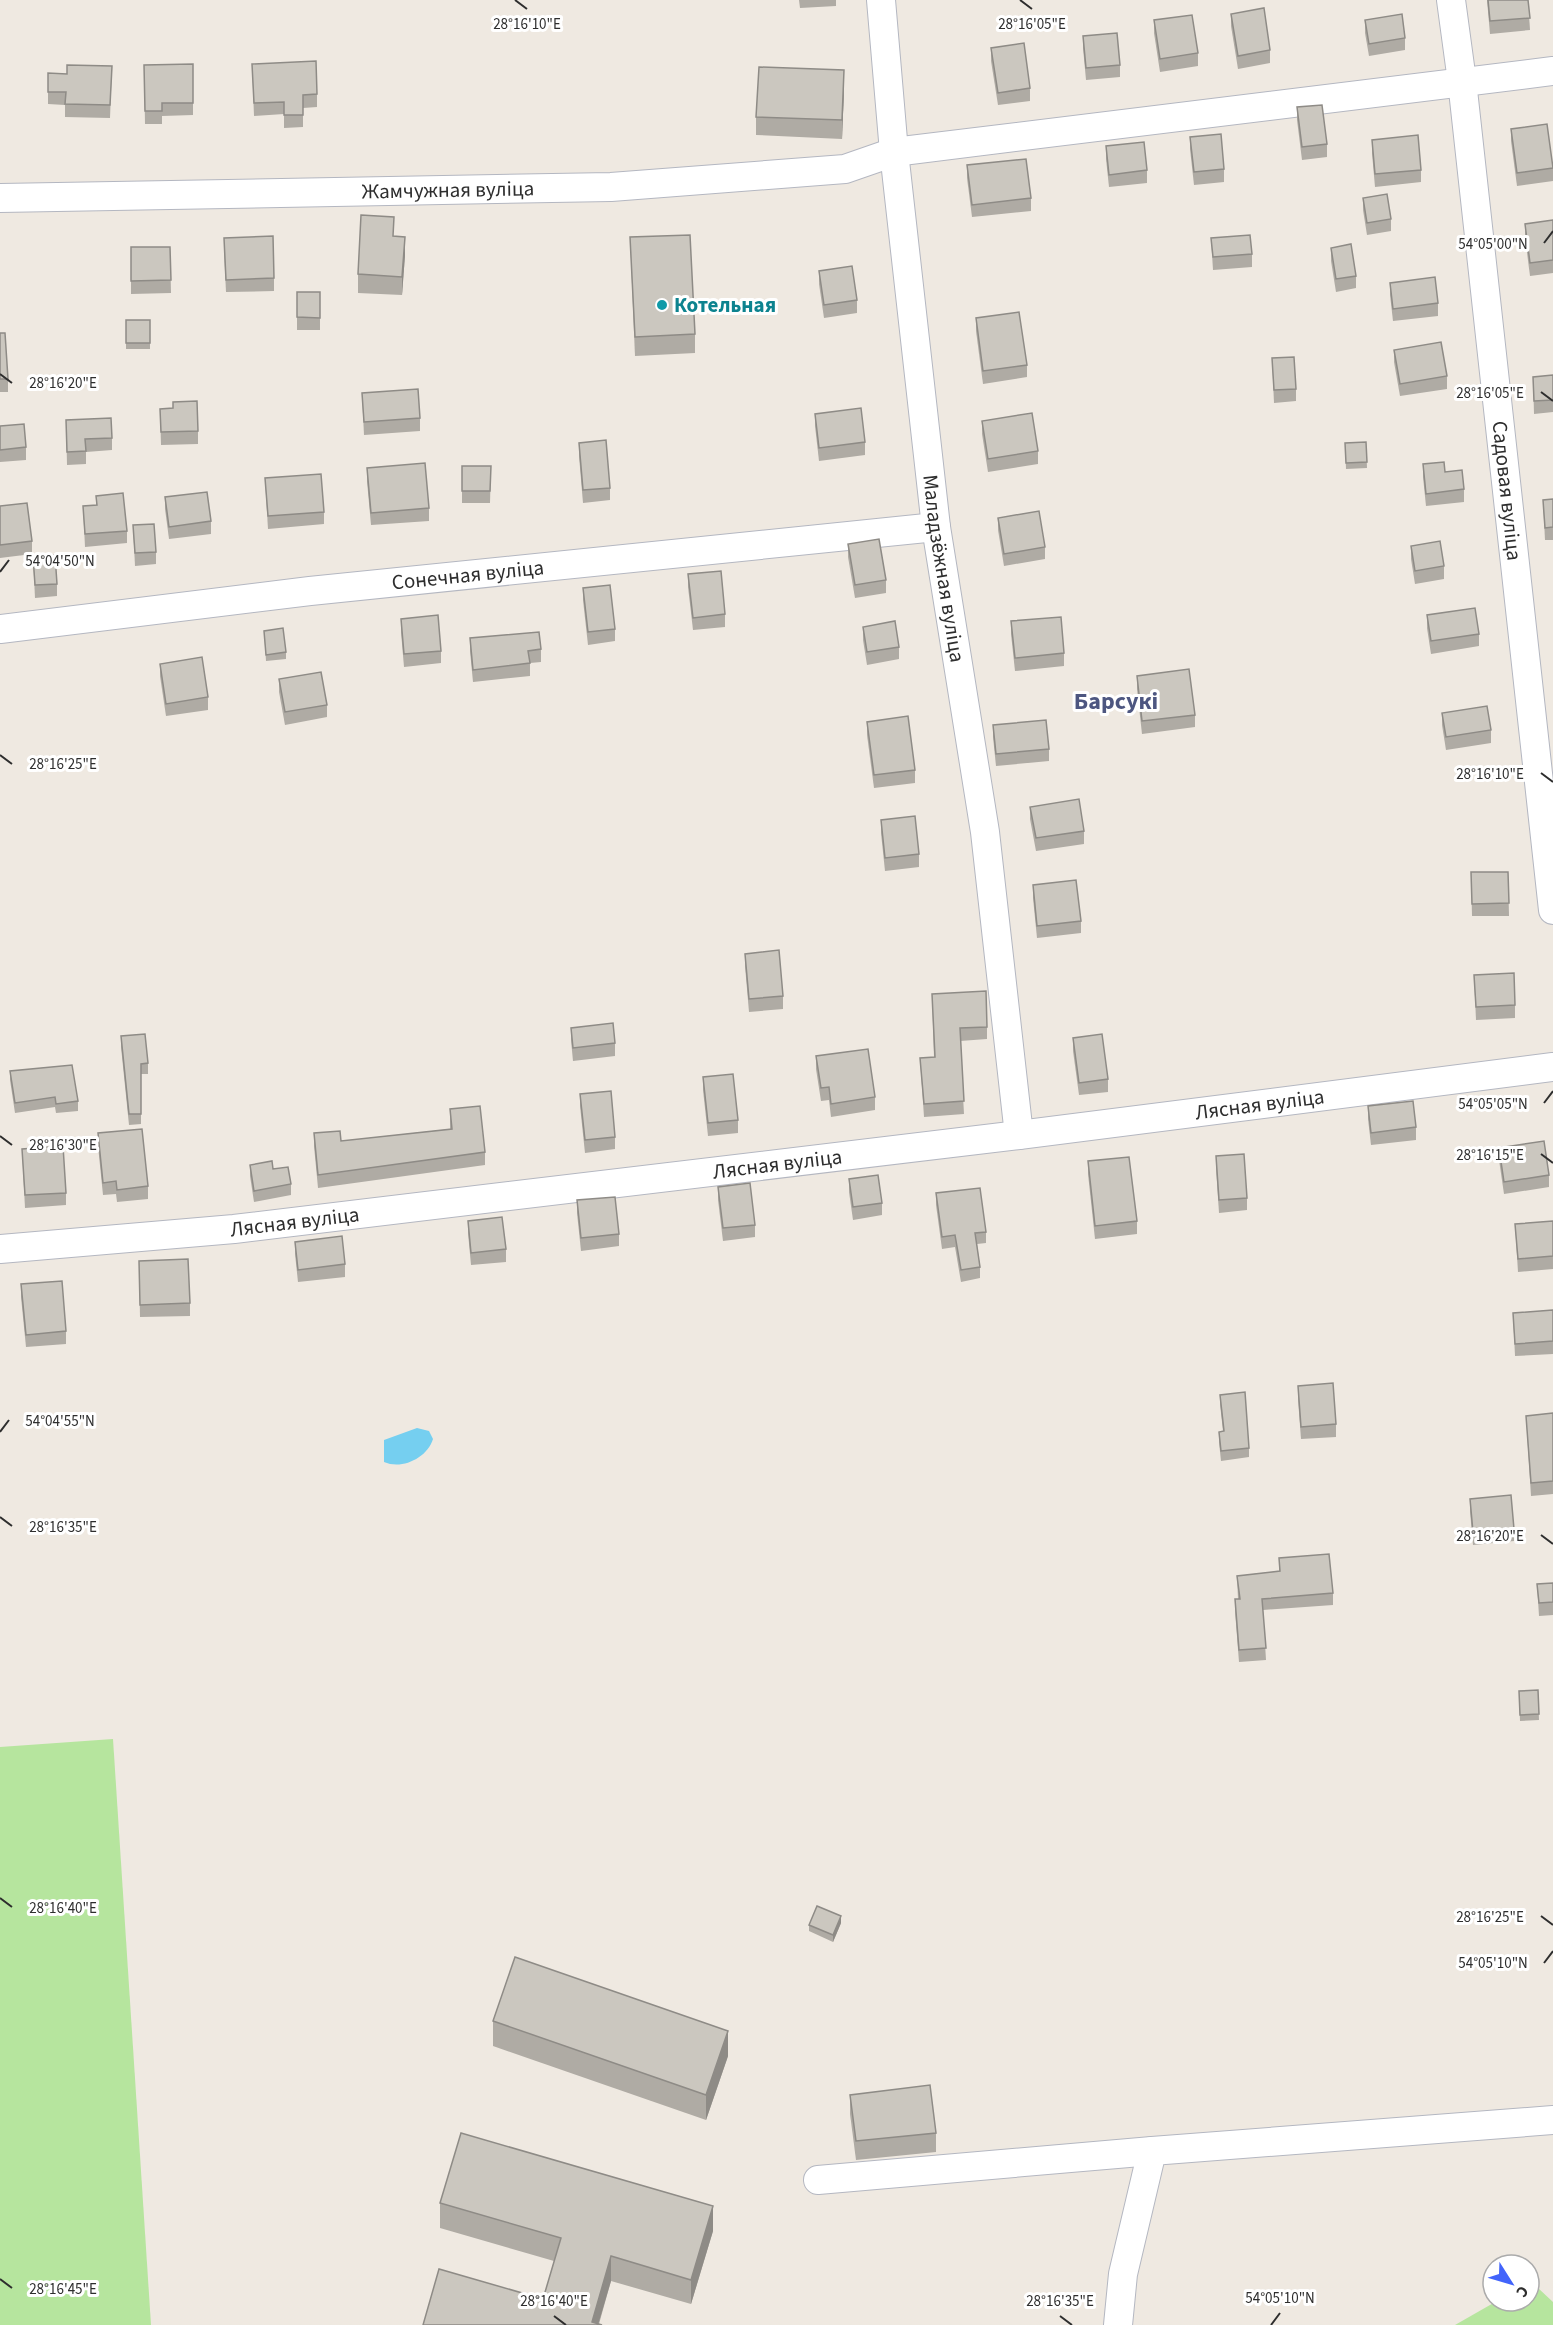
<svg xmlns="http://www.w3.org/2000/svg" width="1553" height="2325" font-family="'Source Sans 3',sans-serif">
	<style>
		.green { fill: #b6e59e }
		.water { fill: #75cff0 }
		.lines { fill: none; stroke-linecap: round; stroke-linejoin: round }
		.minor-casing { stroke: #b4b7c1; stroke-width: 30 }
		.minor { stroke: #fff; stroke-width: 28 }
		.wall { fill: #afaba4 }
		.shaded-wall { fill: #8e8b86 }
		.building { fill: #cbc7bf; stroke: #8e8b86; stroke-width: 1.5 }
		.ticks { fill: none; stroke: #2e2e2e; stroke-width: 2 }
		.culture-dot { fill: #0f9aa8; stroke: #fff; stroke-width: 2 }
		.labels { text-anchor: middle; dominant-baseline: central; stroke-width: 6; stroke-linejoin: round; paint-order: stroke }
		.street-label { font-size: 21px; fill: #2e2e2e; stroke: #fff }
		.culture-label { font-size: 21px; font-weight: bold; fill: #0d838f; stroke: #fff; text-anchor: start }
		.quarter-label { font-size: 24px; font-weight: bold; fill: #4d5680; stroke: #fff }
		.ticks-label { font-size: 15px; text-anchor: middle; fill: #2e2e2e; stroke: #fff; stroke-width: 6; stroke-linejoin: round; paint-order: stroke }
	</style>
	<rect width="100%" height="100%" fill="#efe9e1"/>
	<g class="green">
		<polygon points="113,1739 151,2325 0,2325 0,1747"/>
		<polygon points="1538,2288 1553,2302 1553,2325 1455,2325 1497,2301 1529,2301 1529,2289"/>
	</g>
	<path class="water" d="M 417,1428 L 429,1431 L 433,1439 C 427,1458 402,1470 384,1462 L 384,1440 Z"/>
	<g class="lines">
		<defs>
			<g id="minor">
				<path id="s1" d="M 881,0 L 894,152 L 936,527 L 985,832 L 1019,1135"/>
				<path id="s2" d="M 1451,0 L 1462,81 L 1553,910"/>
				<path id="s3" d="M 0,198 L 611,187 L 845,169 L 894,152 L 1553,71"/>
				<path id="s4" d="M 0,629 L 310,591 L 936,527"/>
				<path id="s5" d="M 0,1249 L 234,1229 L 1019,1135 L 1553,1067"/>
				<polyline points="818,2180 1152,2151"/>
				<polyline points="1118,2325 1123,2274 1152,2151 1553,2120"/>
			</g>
		</defs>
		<use href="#minor" class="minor-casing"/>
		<use href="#minor" class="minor"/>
	</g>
	<g class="wall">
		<polygon points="799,0 836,0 836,6 800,8"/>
		<polygon points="1487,0 1528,0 1530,30 1490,34"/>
		<polygon points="1231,14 1270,50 1270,63 1238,69 1231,26"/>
		<polygon points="1154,20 1198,53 1198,66 1160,72 1154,33"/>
		<polygon points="1365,20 1405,38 1405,50 1369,56 1365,33"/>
		<polygon points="1083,36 1120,65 1120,77 1086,80 1083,48"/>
		<polygon points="991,48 1030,88 1030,101 998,105 991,61"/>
		<polygon points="193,64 193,115 162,116 162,124 145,124 144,65"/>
		<polygon points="252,64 317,94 317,107 303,108 303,127 284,128 284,114 254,116"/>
		<polygon points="112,66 110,118 65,117 65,105 48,104 48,73 67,74"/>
		<polygon points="844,89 842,139 756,135 756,117"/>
		<polygon points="1297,107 1327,144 1327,157 1302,160 1297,120"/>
		<polygon points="1511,129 1553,167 1553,181 1517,186 1511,141"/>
		<polygon points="1190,137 1224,169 1224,182 1194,185 1190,149"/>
		<polygon points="1372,140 1421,170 1421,182 1375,187 1372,153"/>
		<polygon points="1106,146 1147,170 1147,183 1109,187 1106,159"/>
		<polygon points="967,165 1031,198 1031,211 972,217 967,178"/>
		<polygon points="1363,198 1391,219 1391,231 1367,235 1363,210"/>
		<polygon points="1553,220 1553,273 1530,276 1525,237 1525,224"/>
		<polygon points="394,236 405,255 402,295 358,293 358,274"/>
		<polygon points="630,237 695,334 695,353 635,356"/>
		<polygon points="1211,238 1252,254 1252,267 1213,270"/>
		<polygon points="131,247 170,247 171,293 131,294"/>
		<polygon points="1331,248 1356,276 1356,288 1336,292 1331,261"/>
		<polygon points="224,250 274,278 274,291 226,292"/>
		<polygon points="819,271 857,300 857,313 824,318 819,284"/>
		<polygon points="1390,283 1438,303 1438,316 1393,321 1390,295"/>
		<rect x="297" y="292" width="23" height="38"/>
		<polygon points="976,318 1027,365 1027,377 983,384 976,331"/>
		<rect x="126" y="320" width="24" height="29"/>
		<polygon points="0,333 8,379 8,392 0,392"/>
		<polygon points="1394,350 1447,376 1447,389 1400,396 1394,362"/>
		<polygon points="1272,358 1296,389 1296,401 1274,403"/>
		<polygon points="1553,375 1553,412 1534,414 1533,377"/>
		<polygon points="362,393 420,418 420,431 364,435"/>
		<polygon points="160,409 198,431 198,444 161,445"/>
		<polygon points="815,414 865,442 865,455 819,461 815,426"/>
		<polygon points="66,420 112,438 112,450 86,452 86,464 67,465"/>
		<polygon points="982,421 1038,451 1038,464 988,472 982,434"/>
		<polygon points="0,426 26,447 26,460 0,462"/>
		<polygon points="1366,442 1367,468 1346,469 1345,443"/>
		<polygon points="579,443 610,488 610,500 583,503 579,456"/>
		<polygon points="1423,464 1445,472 1464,489 1464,502 1426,506 1423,477"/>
		<polygon points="462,466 491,466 490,503 462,503"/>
		<polygon points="367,468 429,508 429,521 371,525 367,481"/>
		<polygon points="265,478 324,512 324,524 268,529"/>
		<polygon points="96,496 127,531 127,543 85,547 83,506 96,505"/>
		<polygon points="165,497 211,521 211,534 169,539 165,509"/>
		<polygon points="1553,499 1553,540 1545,540 1543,500"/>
		<polygon points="0,506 32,541 32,554 0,558"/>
		<polygon points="998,518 1045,547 1045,559 1004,566 998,530"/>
		<polygon points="133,525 156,552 156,564 135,566"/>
		<polygon points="848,544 886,580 886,593 855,598 848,557"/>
		<polygon points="1411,546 1444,566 1444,579 1415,584 1411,559"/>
		<polygon points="33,556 57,584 57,596 35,598"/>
		<polygon points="688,574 725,614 725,627 693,630 688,587"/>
		<polygon points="583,588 615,629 615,641 588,645 583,600"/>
		<polygon points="1427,615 1479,634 1479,646 1431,654 1427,628"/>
		<polygon points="401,619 441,651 441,663 404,667 401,632"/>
		<polygon points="1011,621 1064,653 1064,666 1015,671 1011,634"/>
		<polygon points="863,627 899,647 899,659 867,665 863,640"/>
		<polygon points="264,631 286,652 286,659 266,661"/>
		<polygon points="470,638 541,649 541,662 530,663 530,676 473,682 470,651"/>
		<polygon points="160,664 208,697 208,710 166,716 160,676"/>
		<polygon points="1137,676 1195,715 1195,727 1142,734 1137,689"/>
		<polygon points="279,679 327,705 327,717 285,725 279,692"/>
		<polygon points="1442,713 1491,730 1491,743 1446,750 1442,725"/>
		<polygon points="867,722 915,770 915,783 874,788 867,735"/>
		<polygon points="993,725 1049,749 1049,761 996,766 993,737"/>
		<polygon points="1030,807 1084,831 1084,844 1036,851 1030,819"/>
		<polygon points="881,820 919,854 919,867 885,871 881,833"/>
		<polygon points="1471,872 1508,872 1509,916 1472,916"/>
		<polygon points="1033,885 1081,921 1081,933 1037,938 1033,898"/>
		<polygon points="745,954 783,996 783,1009 749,1012 745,966"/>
		<polygon points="1474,975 1515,1005 1515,1018 1476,1020"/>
		<polygon points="932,994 987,1027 987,1039 960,1041 964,1114 924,1117 920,1058 934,1057"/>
		<polygon points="571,1028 615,1043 615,1056 573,1061 571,1040"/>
		<polygon points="121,1036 148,1063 148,1074 141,1074 141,1124 129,1125 121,1047"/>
		<polygon points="1073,1038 1108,1079 1108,1092 1079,1095 1073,1051"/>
		<polygon points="816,1056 875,1097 875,1110 831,1117 829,1100 821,1101 816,1069"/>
		<polygon points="10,1071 78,1101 78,1111 56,1113 55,1107 15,1113 10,1080"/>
		<polygon points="703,1077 738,1120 738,1133 708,1136 703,1090"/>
		<polygon points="580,1094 615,1137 615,1149 585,1153 580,1106"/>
		<polygon points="1368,1106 1416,1127 1416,1140 1371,1145 1368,1119"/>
		<polygon points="450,1109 485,1152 485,1165 318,1188 314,1146 314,1133 341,1141 450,1129"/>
		<polygon points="98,1133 148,1186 148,1199 117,1202 116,1194 103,1195 98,1146"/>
		<polygon points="1499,1148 1549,1175 1549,1187 1504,1194 1499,1160"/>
		<polygon points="22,1149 66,1193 66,1205 25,1208"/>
		<polygon points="1216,1156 1247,1198 1247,1210 1219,1213 1216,1168"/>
		<polygon points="1088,1161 1137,1221 1137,1234 1095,1239 1088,1174"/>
		<polygon points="250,1165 273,1169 291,1184 291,1195 254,1202 250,1176"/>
		<polygon points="849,1179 882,1203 882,1215 853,1220 849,1192"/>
		<polygon points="718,1187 755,1225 755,1237 723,1241 718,1200"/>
		<polygon points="936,1193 986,1232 986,1243 977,1244 980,1267 980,1278 961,1282 955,1247 942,1249 936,1205"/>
		<polygon points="577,1200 619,1234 619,1246 581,1251 577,1213"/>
		<polygon points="468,1221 506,1249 506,1262 471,1265 468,1233"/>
		<polygon points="1553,1221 1553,1269 1518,1272 1515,1224"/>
		<polygon points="295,1242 345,1264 345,1277 298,1282 295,1254"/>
		<polygon points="139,1261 190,1303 190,1316 140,1317"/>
		<polygon points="21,1284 66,1331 66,1344 26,1347 21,1297"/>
		<polygon points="1553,1310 1553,1354 1515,1356 1513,1313"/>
		<polygon points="1298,1386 1336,1424 1336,1437 1301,1439 1298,1399"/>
		<polygon points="1220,1395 1249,1448 1249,1457 1221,1461 1219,1442 1219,1432 1223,1431 1220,1404"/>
		<polygon points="1553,1413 1553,1494 1531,1496 1526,1416"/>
		<polygon points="1470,1499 1514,1529 1514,1541 1473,1545 1470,1511"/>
		<polygon points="1279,1558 1333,1593 1333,1605 1263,1610 1266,1660 1239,1662 1235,1611 1235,1599 1238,1599 1237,1576 1279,1571"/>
		<polygon points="1553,1583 1553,1615 1539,1616 1537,1584"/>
		<polygon points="1538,1690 1539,1720 1520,1721 1519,1691"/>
		<polygon points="841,1923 833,1942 809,1931 809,1925"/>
		<polygon points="493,2021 728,2056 706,2120 493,2046"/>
		<polygon points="850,2095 936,2133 936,2152 856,2160 850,2114"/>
		<polygon points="440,2203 713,2231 691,2304 611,2281 599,2324 543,2299 554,2261 440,2228"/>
	</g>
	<g class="shaded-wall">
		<polygon points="844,70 844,89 842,139 842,120"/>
		<polygon points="405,237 405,255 402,295 402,277"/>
		<polygon points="841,1916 841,1923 833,1942 833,1935"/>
		<polygon points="728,2031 728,2056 706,2120 706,2095"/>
		<polygon points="713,2206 713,2231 691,2304 691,2280"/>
		<polygon points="611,2256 611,2281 598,2325 592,2322"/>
	</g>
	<g class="building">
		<polygon points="1488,0 1528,0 1530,18 1490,21"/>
		<polygon points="1264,8 1270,50 1238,56 1231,14"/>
		<polygon points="1402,14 1405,38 1369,44 1365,20"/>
		<polygon points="1192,15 1198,53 1160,59 1154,20"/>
		<polygon points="1117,33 1120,65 1086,68 1083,36"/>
		<polygon points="1024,43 1030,88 998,93 991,48"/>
		<polygon points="316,61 317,94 303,95 303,115 284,115 284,102 254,103 252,64"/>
		<polygon points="193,64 193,103 162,103 162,111 145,111 144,65"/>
		<polygon points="67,65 112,66 110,105 65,104 66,92 48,92 48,73 67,74"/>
		<polygon points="759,67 844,70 842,120 756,117"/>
		<polygon points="1322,105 1327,144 1302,147 1297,107"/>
		<polygon points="1547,124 1553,168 1517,173 1511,129"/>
		<polygon points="1221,134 1224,169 1194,172 1190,137"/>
		<polygon points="1418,135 1421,170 1375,174 1372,140"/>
		<polygon points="1144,142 1147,170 1109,175 1106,146"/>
		<polygon points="1026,159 1031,198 972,205 967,165"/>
		<polygon points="1387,194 1391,219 1367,223 1363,198"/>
		<polygon points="361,215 394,217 393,236 405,237 402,277 358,274"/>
		<polygon points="1553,220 1553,260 1530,263 1525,224"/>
		<polygon points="690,235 695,334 635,337 630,237"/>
		<polygon points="1250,235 1252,254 1213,257 1211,238"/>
		<polygon points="273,236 274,278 226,280 224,238"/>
		<polygon points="1351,244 1356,276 1336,279 1331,248"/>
		<polygon points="131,247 170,247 171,280 131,281"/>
		<polygon points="852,266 857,300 824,305 819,271"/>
		<polygon points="1435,277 1438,303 1393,309 1390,283"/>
		<polygon points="297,292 320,292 320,318 297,317"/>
		<polygon points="1019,312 1027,365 983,371 976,318"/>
		<rect x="126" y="320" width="24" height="23"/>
		<polygon points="0,333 5,333 8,379 0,379"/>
		<polygon points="1441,342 1447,376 1400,384 1394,350"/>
		<polygon points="1294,357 1296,389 1274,390 1272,358"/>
		<polygon points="1553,375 1553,400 1534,401 1533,377"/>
		<polygon points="418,389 420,418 364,422 362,393"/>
		<polygon points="197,401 198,431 161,432 160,409 173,408 173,402"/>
		<polygon points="861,408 865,442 819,448 815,414"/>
		<polygon points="1032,413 1038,451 988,459 982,421"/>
		<polygon points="111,418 112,438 85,439 86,451 67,452 66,420"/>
		<polygon points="24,424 26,447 0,450 0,426"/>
		<polygon points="606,440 610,488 583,490 579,443"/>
		<polygon points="1366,442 1367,462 1346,463 1345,443"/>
		<polygon points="1444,462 1445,472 1462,470 1464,489 1426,494 1423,464"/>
		<polygon points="425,463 429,508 371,513 367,468"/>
		<polygon points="462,466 491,466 490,491 462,491"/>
		<polygon points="321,474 324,512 268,516 265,478"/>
		<polygon points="207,492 211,521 169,527 165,497"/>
		<polygon points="123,493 127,531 85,534 83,506 97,505 96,496"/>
		<polygon points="1553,499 1553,527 1545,528 1543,500"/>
		<polygon points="27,503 32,541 0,545 0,506"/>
		<polygon points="1039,511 1045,547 1004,554 998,518"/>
		<polygon points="154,524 156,552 135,553 133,525"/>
		<polygon points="879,539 886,580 855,585 848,544"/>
		<polygon points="1440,541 1444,566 1415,571 1411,546"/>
		<polygon points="55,555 57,584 35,585 33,556"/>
		<polygon points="721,571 725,614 693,618 688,574"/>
		<polygon points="610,585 615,629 588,632 583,588"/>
		<polygon points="1475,608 1479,634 1431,641 1427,615"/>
		<polygon points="438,615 441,651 404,654 401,619"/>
		<polygon points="1061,617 1064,653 1015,658 1011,621"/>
		<polygon points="895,621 899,647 867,652 863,627"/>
		<polygon points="283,628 286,652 266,655 264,631"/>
		<polygon points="539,632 541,649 528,651 530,663 473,670 470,638"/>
		<polygon points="202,657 208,697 166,704 160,664"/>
		<polygon points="1189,669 1195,715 1142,721 1137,676"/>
		<polygon points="321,672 327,705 285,712 279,679"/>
		<polygon points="1487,706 1491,730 1446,737 1442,713"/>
		<polygon points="908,716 915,770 874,775 867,722"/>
		<polygon points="1046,720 1049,749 996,754 993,725"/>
		<polygon points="1079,799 1084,831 1036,838 1030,807"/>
		<polygon points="915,816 919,854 885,858 881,820"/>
		<polygon points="1471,872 1508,872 1509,903 1472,904"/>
		<polygon points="1076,880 1081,921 1037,926 1033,885"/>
		<polygon points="779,950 783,996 749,999 745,954"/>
		<polygon points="1514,973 1515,1005 1476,1007 1474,975"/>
		<polygon points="986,991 987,1027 960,1028 964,1101 924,1104 920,1058 935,1057 932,994"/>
		<polygon points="613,1023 615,1043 573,1048 571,1028"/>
		<polygon points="145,1034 148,1063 141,1064 141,1114 129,1114 121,1036"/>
		<polygon points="1102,1034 1108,1079 1079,1083 1073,1038"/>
		<polygon points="868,1049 875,1097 831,1104 829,1087 821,1088 816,1056"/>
		<polygon points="72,1065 78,1101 56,1104 55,1097 15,1103 10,1071"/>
		<polygon points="733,1074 738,1120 708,1123 703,1077"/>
		<polygon points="611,1091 615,1137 585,1140 580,1094"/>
		<polygon points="1413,1101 1416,1127 1371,1133 1368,1106"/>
		<polygon points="480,1106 485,1152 318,1175 314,1133 340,1131 341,1141 452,1129 450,1109"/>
		<polygon points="142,1129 148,1186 117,1190 116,1181 103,1183 98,1133"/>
		<polygon points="1544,1141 1549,1175 1504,1182 1499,1148"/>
		<polygon points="63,1146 66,1193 25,1195 22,1149"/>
		<polygon points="1244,1154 1247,1198 1219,1200 1216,1156"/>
		<polygon points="1129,1157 1137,1221 1095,1226 1088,1161"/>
		<polygon points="272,1161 273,1169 288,1167 291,1184 254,1191 250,1165"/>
		<polygon points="878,1175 882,1203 853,1207 849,1179"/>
		<polygon points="750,1183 755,1225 723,1228 718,1187"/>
		<polygon points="980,1188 986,1232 975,1233 980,1267 961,1270 955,1235 942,1237 936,1193"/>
		<polygon points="615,1197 619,1234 581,1238 577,1200"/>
		<polygon points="502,1217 506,1249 471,1253 468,1221"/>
		<polygon points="1553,1221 1553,1256 1518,1259 1515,1224"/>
		<polygon points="342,1236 345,1264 298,1270 295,1242"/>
		<polygon points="188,1259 190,1303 140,1305 139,1261"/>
		<polygon points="62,1281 66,1331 26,1335 21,1284"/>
		<polygon points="1553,1310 1553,1341 1515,1344 1513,1313"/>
		<polygon points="1333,1383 1336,1424 1301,1427 1298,1386"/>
		<polygon points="1245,1392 1249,1448 1221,1451 1219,1432 1224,1431 1220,1395"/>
		<polygon points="1553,1413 1553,1481 1531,1483 1526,1416"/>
		<polygon points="1511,1495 1514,1529 1473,1532 1470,1499"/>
		<polygon points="1329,1554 1333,1593 1262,1599 1266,1648 1239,1650 1235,1599 1240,1599 1237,1576 1280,1571 1279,1558"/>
		<polygon points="1553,1583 1553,1602 1539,1603 1537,1584"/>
		<polygon points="1538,1690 1539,1714 1520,1715 1519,1691"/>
		<polygon points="817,1906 841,1916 833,1935 809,1925"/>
		<polygon points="515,1957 728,2031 706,2095 493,2021"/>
		<polygon points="930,2085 936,2133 856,2141 850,2095"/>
		<polygon points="461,2133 713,2206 691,2280 611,2256 592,2322 602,2325 423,2325 439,2269 543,2299 561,2238 440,2203"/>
	</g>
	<path class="ticks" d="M 515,0 L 527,9M 1020,0 L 1032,9M 1544,243 L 1553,231M 0,374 L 12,383M 1541,392 L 1553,401M 0,572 L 9,560M 0,755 L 12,764M 1541,773 L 1553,782M 1544,1103 L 1553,1091M 0,1136 L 12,1145M 1541,1154 L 1553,1163M 0,1432 L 9,1420M 0,1517 L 12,1526M 1541,1535 L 1553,1544M 0,1898 L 12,1907M 1541,1916 L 1553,1925M 1544,1963 L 1553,1951M 0,2279 L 12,2288M 554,2316 L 566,2325M 1060,2316 L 1072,2325M 1271,2325 L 1280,2313"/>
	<circle class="culture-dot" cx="662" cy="305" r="6"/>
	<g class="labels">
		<g class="street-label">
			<text stroke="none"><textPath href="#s3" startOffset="448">Жамчужная вуліца</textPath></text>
			<text stroke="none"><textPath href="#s2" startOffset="494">Садовая вуліца</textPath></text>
			<text stroke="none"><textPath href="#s1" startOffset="572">Маладзёжная вуліца</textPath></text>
			<text stroke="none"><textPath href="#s4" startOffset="471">Сонечная вуліца</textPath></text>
			<text stroke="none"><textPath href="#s5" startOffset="1268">Лясная вуліца</textPath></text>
			<text stroke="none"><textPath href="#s5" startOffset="782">Лясная вуліца</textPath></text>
			<text stroke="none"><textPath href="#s5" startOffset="296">Лясная вуліца</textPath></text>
		</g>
		<g class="culture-label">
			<text x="674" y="305">Котельная</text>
		</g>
		<g class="quarter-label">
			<text x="1116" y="701">Барсукі</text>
		</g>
	</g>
	<g class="ticks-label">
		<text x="527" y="29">28°16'10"E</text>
		<text x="1032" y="29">28°16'05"E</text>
		<text x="1493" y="249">54°05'00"N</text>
		<text x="63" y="388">28°16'20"E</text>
		<text x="1490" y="398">28°16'05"E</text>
		<text x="60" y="566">54°04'50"N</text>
		<text x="63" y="769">28°16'25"E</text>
		<text x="1490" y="779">28°16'10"E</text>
		<text x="1493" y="1109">54°05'05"N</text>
		<text x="63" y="1150">28°16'30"E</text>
		<text x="1490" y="1160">28°16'15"E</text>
		<text x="60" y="1426">54°04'55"N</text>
		<text x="63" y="1532">28°16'35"E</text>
		<text x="1490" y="1541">28°16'20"E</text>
		<text x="63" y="1913">28°16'40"E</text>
		<text x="1490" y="1922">28°16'25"E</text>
		<text x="1493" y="1968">54°05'10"N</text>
		<text x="63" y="2294">28°16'45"E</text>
		<text x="1280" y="2303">54°05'10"N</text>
		<text x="554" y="2306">28°16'40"E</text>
		<text x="1060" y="2306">28°16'35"E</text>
	</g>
	<g transform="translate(1511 2283) rotate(127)"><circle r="28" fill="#ffffff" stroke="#ababab" stroke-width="1.5"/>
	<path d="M0-4.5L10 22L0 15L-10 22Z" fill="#4264fb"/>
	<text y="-9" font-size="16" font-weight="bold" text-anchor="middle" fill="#2e2e2e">С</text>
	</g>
</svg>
